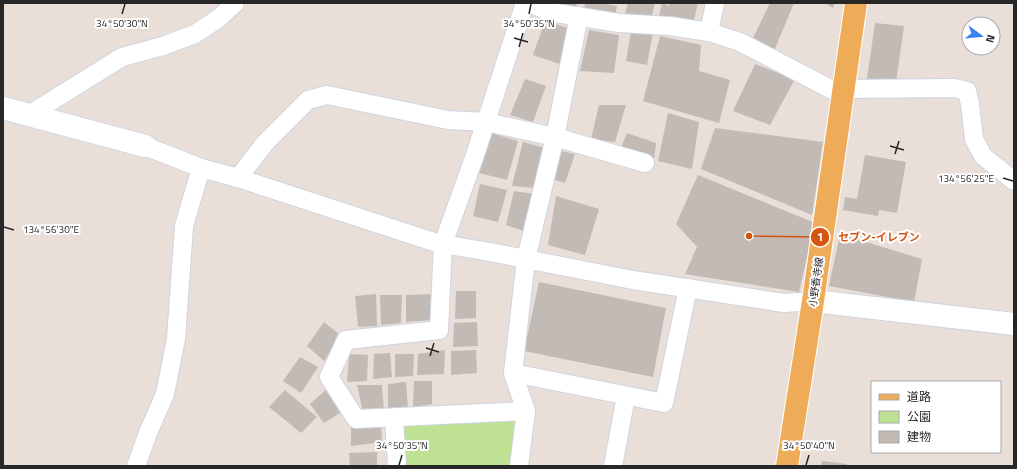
<svg xmlns="http://www.w3.org/2000/svg" width="1017" height="469" font-family="'Titillium Web','Noto Sans JP',sans-serif">
	<style>
		.green { fill: #bee194 }
		.building { fill: #c2bab4 }
		.lines { fill: none; stroke-linecap: round; stroke-linejoin: round }
		.minor-casing { stroke: #cdd5e0; stroke-width: 20 }
		.tertiary-casing { stroke: #cdd5e0; stroke-width: 24 }
		.primary-casing { stroke: #fff; stroke-width: 24 }
		.minor { stroke: #fff; stroke-width: 18 }
		.tertiary { stroke: #fff; stroke-width: 22 }
		.primary { stroke: #eeac58; stroke-width: 22 }
		.ticks { fill: none; stroke: #272727; stroke-width: 1.5 }
		.labels { text-anchor: middle; dominant-baseline: central; stroke-width: 4; stroke-linejoin: round; paint-order: stroke }
		.street-label { font-size: 10px; fill: #272727; stroke: #fff }
		.ticks-label { font-size: 10px; text-anchor: middle; fill: #272727; stroke: #fff; stroke-width: 4; stroke-linejoin: round; paint-order: stroke }
		.leader { fill: none; stroke: #d5540f; stroke-width: 1.5 }
		.callout-dot { fill: #d5540f; stroke: #fff; stroke-width: 1.5 }
		.mark-label { font-size: 12px; text-anchor: middle; font-weight: bold; fill: #fff }
		.callout-label { font-size: 11px; text-anchor: middle; font-weight: bold; fill: #d5540f; stroke: #fff; stroke-width: 4; stroke-linejoin: round; paint-order: stroke }
	</style>
	<rect width="100%" height="100%" fill="#eaded8"/>
	<polygon class="green" points="516,418 513,466 402,466 403,424"/>
	<g class="building">
		<polygon points="543,3 577,3 575,12"/>
		<polygon points="585,3 599,3 617,6 615,17 584,11"/>
		<polygon points="628,3 655,3 651,19 624,18"/>
		<polygon points="662,3 669,6 669,3 698,3 693,24 658,20"/>
		<polygon points="770,3 794,3 774,51 753,38"/>
		<polygon points="825,3 835,3 833,8"/>
		<polygon points="545,21 571,29 562,65 533,55"/>
		<polygon points="875,23 904,26 896,83 867,79"/>
		<polygon points="589,30 619,35 614,73 580,71"/>
		<polygon points="631,32 653,32 647,65 626,61"/>
		<polygon points="660,36 701,45 699,71 730,80 719,123 643,101"/>
		<polygon points="755,64 795,79 770,125 733,111"/>
		<polygon points="525,79 546,86 533,122 510,115"/>
		<polygon points="599,105 626,105 615,142 591,139"/>
		<polygon points="668,113 699,122 692,169 658,161"/>
		<polygon points="715,128 823,142 812,215 701,169"/>
		<polygon points="491,133 518,141 507,180 479,173"/>
		<polygon points="627,133 656,143 654,160 620,150"/>
		<polygon points="523,142 545,148 536,188 512,186"/>
		<polygon points="557,150 575,154 565,183 552,179"/>
		<polygon points="865,155 906,162 897,213 879,210 878,216 843,210 845,197 857,199"/>
		<polygon points="698,175 815,223 799,292 685,274 697,247 676,224"/>
		<polygon points="480,184 507,190 498,222 473,216"/>
		<polygon points="514,191 534,194 524,231 506,225"/>
		<polygon points="556,196 599,209 585,255 548,245"/>
		<polygon points="840,234 922,259 914,302 829,286"/>
		<polygon points="539,282 666,308 653,377 524,351"/>
		<polygon points="456,291 476,291 476,318 455,319"/>
		<polygon points="376,294 377,326 358,327 355,296"/>
		<polygon points="431,294 431,320 406,322 406,295"/>
		<polygon points="380,295 402,295 401,323 381,325"/>
		<polygon points="324,322 340,335 324,361 307,346"/>
		<polygon points="477,322 478,346 453,347 454,323"/>
		<polygon points="445,350 444,374 417,375 418,354"/>
		<polygon points="476,350 477,373 451,375 451,351"/>
		<polygon points="390,353 392,377 373,379 374,354"/>
		<polygon points="349,354 368,355 367,381 347,382"/>
		<polygon points="395,354 414,354 413,376 395,377"/>
		<polygon points="300,357 318,367 301,393 283,381"/>
		<polygon points="414,381 432,381 432,404 413,407"/>
		<polygon points="406,382 408,408 388,408 388,384"/>
		<polygon points="357,385 382,385 384,412 363,412"/>
		<polygon points="328,388 343,411 324,423 310,404"/>
		<polygon points="285,390 317,417 301,433 269,407"/>
		<polygon points="351,425 381,425 382,442 351,446"/>
		<polygon points="377,452 377,466 350,466 349,453"/>
		<polygon points="822,461 847,464 847,466 821,466"/>
	</g>
	<g class="lines">
		<defs>
			<g id="minor">
				<polyline points="530,3 550,12 619,23 670,26 709,32 740,42 842,95"/>
				<polyline points="579,16 555,137 526,259 513,373 664,403 688,288"/>
				<polyline points="709,32 715,3"/>
				<polyline points="843,89 955,88 967,91 970,104 974,139 983,156 1014,181"/>
				<polyline points="29,115 122,57 163,46 195,34 219,18 235,3"/>
				<polyline points="145,146 201,168 238,178 437,243 490,252 633,280 784,303 813,301"/>
				<polyline points="238,178 265,143 308,100 327,95 448,120 486,122 555,137 645,163"/>
				<polyline points="513,373 526,411"/>
				<polyline points="394,418 397,466"/>
				<polyline points="136,466 148,433 165,394 176,339 184,226 201,168"/>
				<polyline points="519,466 526,411 356,419 329,377 346,340 439,330 443,244 474,158 525,3"/>
				<polyline points="613,466 626,396"/>
			</g>
			<g id="tertiary">
				<polyline points="3,108 145,146"/>
				<polyline points="813,301 1014,324"/>
			</g>
			<polyline id="primary" points="787,466 813,301 856,3"/>
		</defs>
		<use href="#minor" class="minor-casing"/>
		<use href="#tertiary" class="tertiary-casing"/>
		<use href="#primary" class="primary-casing"/>
		<use href="#minor" class="minor"/>
		<use href="#tertiary" class="tertiary"/>
		<use href="#primary" class="primary"/>
	</g>
	<path class="ticks" d="M 122,14 L 125,4M 529,14 L 531,4M 514,38 L 528,42M 519,47 L 523,33M 890,146 L 904,150M 895,154 L 899,141M 1003,178 L 1013,181M 4,227 L 14,230M 426,348 L 439,352M 430,356 L 434,343M 399,465 L 402,455M 806,465 L 809,455"/>
	<g class="labels">
		<g class="street-label">
			<text transform="translate(816 282) rotate(-82)">小野香寺線</text>
		</g>
	</g>
	<g class="ticks-label">
		<text x="122" y="27">34°50'30"N</text>
		<text x="529" y="27">34°50'35"N</text>
		<text x="966" y="182">134°56'25"E</text>
		<text x="51" y="233">134°56'30"E</text>
		<text x="402" y="449">34°50'35"N</text>
		<text x="809" y="449">34°50'40"N</text>
	</g>
	<path class="leader" d="M749 236L820 237"/>
	<g class="callout-dot">
		<circle cx="749" cy="236" r="4"/>
		<circle cx="820" cy="237" r="10"/>
	</g>
	<g class="mark-label">
		<text x="820" y="241">1</text>
	</g>
	<g class="callout-label">
		<text x="879" y="241">セブン-イレブン</text>
	</g>
	<rect width="1017" height="469" fill="none" stroke="#272727" stroke-width="8"/>
	<rect x="871" y="381" width="130" height="72" fill="#ffffff" stroke="#a9a9a9"/>
	<rect x="879" y="394" width="20" height="6" fill="#eeac58" stroke="#a9a9a9"/>
	<text x="907" y="401" font-size="12" fill="#272727">道路</text>
	<rect x="879" y="411" width="20" height="12" fill="#bee194" stroke="#a9a9a9"/>
	<text x="907" y="421" font-size="12" fill="#272727">公園</text>
	<rect x="879" y="431" width="20" height="12" fill="#c2bab4" stroke="#a9a9a9"/>
	<text x="907" y="441" font-size="12" fill="#272727">建物</text>
	<g transform="translate(981 36) rotate(106)"><circle r="19" fill="#ffffff" stroke="#a9a9a9"/>
	<path d="M0-3L7 15L0 10L-7 15Z" fill="#3783f7"/>
	<text y="-6" font-size="11" font-weight="bold" text-anchor="middle" fill="#272727">N</text>
	</g>
</svg>
